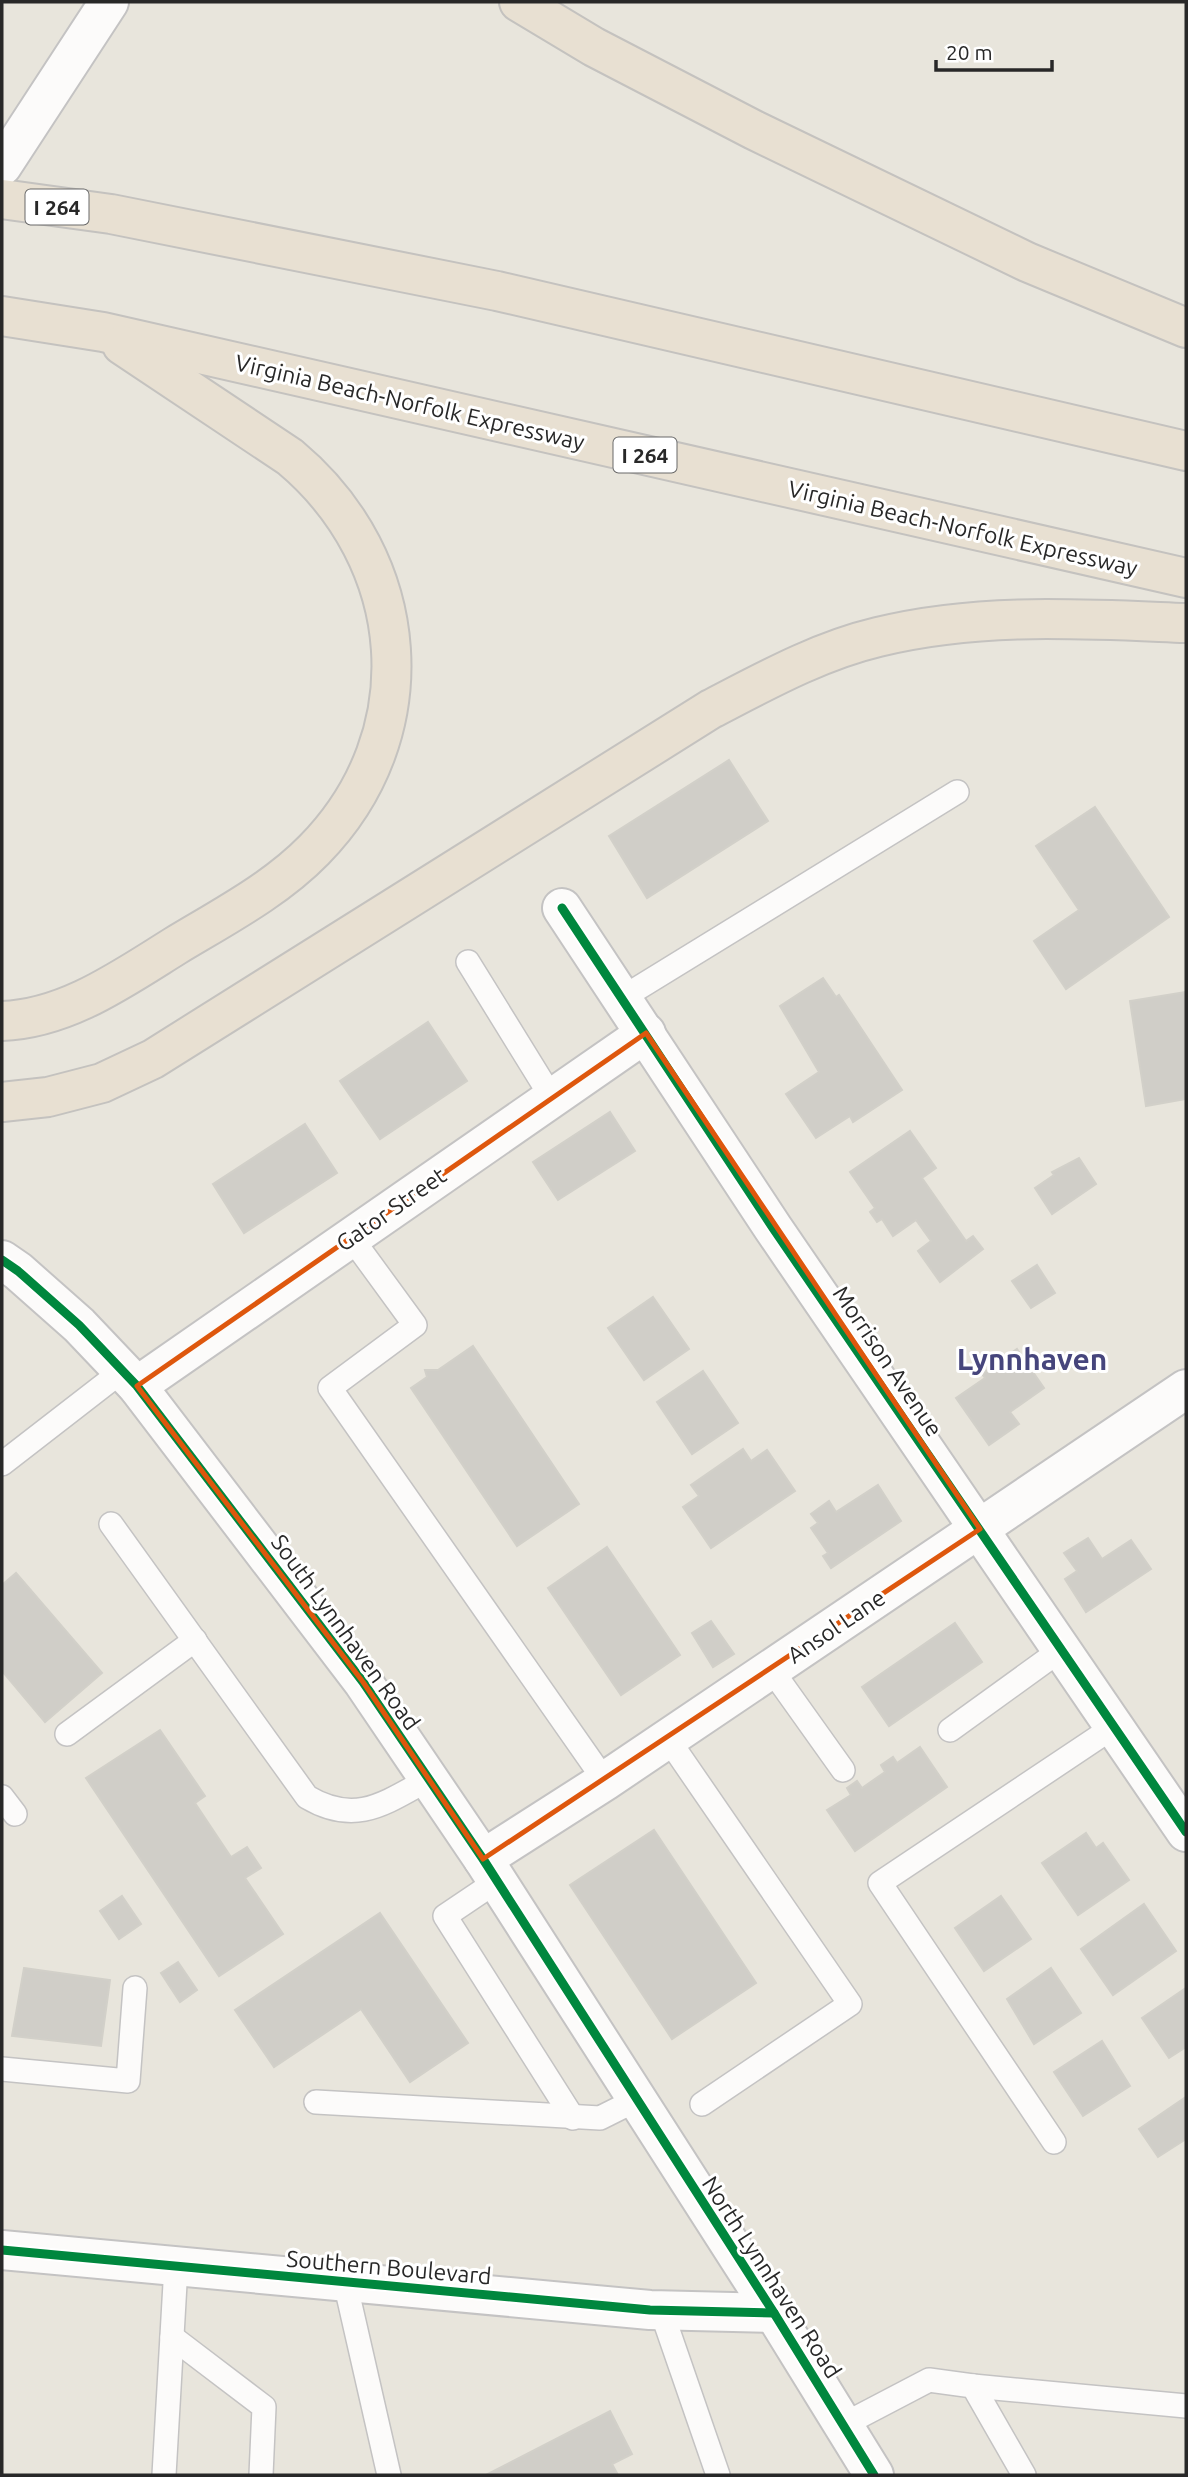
<svg xmlns="http://www.w3.org/2000/svg" width="1188" height="2477" font-family="Ubuntu,sans-serif">
	<style>
		.building { fill: #d0cec8; stroke: #d2d0c9; stroke-width: 2 }
		.lines { fill: none; stroke-linecap: round; stroke-linejoin: round }
		.lane-casing { stroke: #c4c3c3; stroke-width: 26 }
		.street-casing { stroke: #c4c3c3; stroke-width: 42 }
		.secondary-casing { stroke: #c4c3c3; stroke-width: 42 }
		.highway-casing { stroke: #c4c2bf; stroke-width: 42 }
		.lane { stroke: #fcfbfa; stroke-width: 23 }
		.street { stroke: #fcfbfa; stroke-width: 38 }
		.secondary { stroke: #fcfbfa; stroke-width: 38 }
		.highway { stroke: #e8e0d2; stroke-width: 38 }
		.cycleway-casing { stroke: #fff; stroke-width: 13 }
		.cycleway { stroke: #00873e; stroke-width: 9 }
		.marked { fill: none; stroke: #de570d; stroke-width: 5; stroke-linejoin: round }
		.labels { text-anchor: middle; dominant-baseline: central; stroke-width: 6; stroke-linejoin: round; paint-order: stroke }
		.shield { fill: #fff; stroke: #686868; stroke-width: 2 }
		.shield-label { font-size: 21px; font-weight: bold; fill: #282828 }
		.street-label { font-size: 23px; fill: #282828; stroke: #fff }
		.district-label { font-size: 30px; font-weight: bold; fill: #46457c; stroke: #fff }
	</style>
	<rect width="100%" height="100%" fill="#e8e5dc"/>
	<g class="building">
		<polygon points="729,760 768,821 647,898 609,836"/>
		<polygon points="1095,807 1169,917 1066,989 1034,941 1079,910 1036,846"/>
		<polygon points="823,978 836,997 839,995 902,1090 853,1122 850,1116 816,1138 786,1094 819,1072 780,1006"/>
		<polygon points="1186,992 1186,1099 1146,1106 1130,1001"/>
		<polygon points="428,1022 467,1081 380,1139 340,1081"/>
		<polygon points="610,1112 635,1151 558,1200 533,1162"/>
		<polygon points="305,1124 337,1173 244,1233 213,1184"/>
		<polygon points="910,1131 936,1168 922,1178 966,1241 973,1236 983,1249 940,1282 918,1251 931,1241 916,1220 893,1236 882,1219 877,1222 870,1212 875,1208 850,1172"/>
		<polygon points="1079,1158 1096,1184 1052,1214 1035,1188 1054,1175 1052,1172"/>
		<polygon points="1037,1265 1055,1293 1031,1308 1012,1281"/>
		<polygon points="653,1297 689,1349 644,1380 608,1328"/>
		<polygon points="473,1346 579,1504 517,1546 411,1388 427,1377 425,1370 438,1370"/>
		<polygon points="1017,1349 1044,1388 1010,1412 1019,1424 989,1445 956,1398 985,1378 982,1374"/>
		<polygon points="703,1371 738,1423 692,1454 657,1402"/>
		<polygon points="743,1449 751,1461 767,1450 795,1491 711,1548 683,1507 699,1496 691,1485"/>
		<polygon points="878,1485 901,1521 831,1568 823,1556 828,1553 811,1528 818,1523 811,1514 829,1501 836,1512"/>
		<polygon points="1088,1538 1102,1559 1131,1540 1151,1569 1086,1612 1065,1579 1077,1571 1064,1553"/>
		<polygon points="607,1547 680,1655 621,1695 548,1588"/>
		<polygon points="16,1573 102,1673 45,1722 2,1671 2,1585"/>
		<polygon points="711,1621 734,1654 713,1667 692,1633"/>
		<polygon points="955,1623 982,1662 889,1726 862,1687"/>
		<polygon points="160,1730 205,1796 195,1803 231,1857 247,1847 261,1868 245,1878 283,1934 219,1976 86,1778"/>
		<polygon points="920,1747 947,1787 855,1851 827,1810 851,1795 847,1788 857,1781 862,1788 885,1772 881,1765 893,1757 897,1763"/>
		<polygon points="654,1830 756,1983 672,2039 570,1885"/>
		<polygon points="1086,1833 1096,1848 1103,1843 1129,1880 1078,1915 1042,1863"/>
		<polygon points="122,1896 141,1924 119,1939 100,1911"/>
		<polygon points="1001,1896 1031,1939 984,1971 955,1928"/>
		<polygon points="1144,1904 1176,1951 1113,1995 1081,1949"/>
		<polygon points="380,1913 468,2043 410,2082 361,2009 274,2067 235,2010"/>
		<polygon points="178,1962 197,1990 180,2002 161,1973"/>
		<polygon points="24,1968 110,1980 101,2046 12,2036"/>
		<polygon points="1051,1968 1081,2013 1034,2044 1007,1999"/>
		<polygon points="1186,1988 1186,2047 1169,2058 1142,2018"/>
		<polygon points="1102,2041 1130,2086 1083,2116 1054,2072"/>
		<polygon points="1186,2097 1186,2139 1158,2157 1139,2129"/>
		<polygon points="610,2411 632,2454 612,2464 618,2475 486,2475"/>
	</g>
	<g class="lines">
		<defs>
			<g id="lane">
				<polyline points="468,962 552,1098"/>
				<polyline points="622,998 957,792"/>
				<polyline points="350,1236 415,1325 330,1388 605,1781"/>
				<polyline points="2,1464 122,1371"/>
				<path d="M 111,1524 L 307,1797 C 356,1826 385,1803 429,1779"/>
				<polyline points="771,1669 843,1770"/>
				<polyline points="950,1730 1062,1649"/>
				<polyline points="67,1734 195,1640"/>
				<polyline points="668,1739 850,2004 702,2104"/>
				<polyline points="2,1797 15,1814"/>
				<polyline points="497,1881 445,1916 573,2118"/>
				<polyline points="2,2069 128,2081 135,1988"/>
				<polyline points="316,2102 600,2118 636,2100"/>
				<polyline points="1054,2142 880,1883 1115,1726"/>
				<polyline points="345,2282 389,2475"/>
				<polyline points="661,2310 718,2475"/>
				<polyline points="172,2337 264,2407 261,2475"/>
				<polyline points="973,2386 1186,2406"/>
				<polyline points="843,2425 929,2380 973,2386 1024,2475"/>
				<polyline points="164,2475 176,2266"/>
			</g>
			<g id="street">
				<polyline points="562,908 773,1228 1186,1832"/>
				<polyline points="137,1386 646,1033"/>
				<polyline points="483,1859 605,1781 1186,1389"/>
				<polyline points="2,2250 650,2310 774,2313"/>
			</g>
			<g id="secondary">
				<polyline points="2,166 109,2"/>
				<polyline points="2,1260 18,1271 79,1325 137,1386 363,1682 483,1859 774,2313 874,2475"/>
			</g>
			<g id="highway">
				<polyline points="519,2 594,47 754,130 1027,262 1186,328"/>
				<polyline points="2,199 111,214 497,291 1186,451"/>
				<polyline points="2,316 103,332 1186,578"/>
				<path d="M 2,1021 C 66,1019 122,979 175,946 C 223,917 275,890 314,850 C 428,734 413,560 290,457 L 122,345"/>
				<path d="M 2,1102 L 48,1097 L 102,1083 L 153,1059 L 711,709 C 765,681 819,651 878,637 C 980,612 1083,619 1186,623"/>
			</g>
		</defs>
		<use href="#lane" class="lane-casing"/>
		<use href="#street" class="street-casing"/>
		<use href="#secondary" class="secondary-casing"/>
		<use href="#highway" class="highway-casing"/>
		<use href="#lane" class="lane"/>
		<use href="#street" class="street"/>
		<use href="#secondary" class="secondary"/>
		<use href="#highway" class="highway"/>
		<defs>
			<g id="cycleway">
				<polyline points="562,908 773,1228 1186,1832"/>
				<polyline points="2,1260 18,1271 79,1325 137,1386 363,1682 483,1859 774,2313 874,2475"/>
				<polyline points="2,2250 650,2310 774,2313"/>
			</g>
		</defs>
		<use href="#cycleway" class="cycleway-casing"/>
		<use href="#cycleway" class="cycleway"/>
	</g>
	<path class="marked" d="M 646,1033 L 980,1529 L 483,1859 L 363,1682 L 137,1386 Z"/>
	<g class="labels">
		<g class="shield">
			<rect x="25.5" y="189.5" width="63" height="35" rx="5"/>
			<rect x="613.5" y="437.5" width="63" height="35" rx="5"/>
		</g>
		<g class="shield-label">
			<text x="57" y="207">I 264</text>
			<text x="645" y="455">I 264</text>
		</g>
		<g class="street-label">
			<text transform="translate(410 402) rotate(13)">Virginia Beach-Norfolk Expressway</text>
			<text transform="translate(963 528) rotate(13)">Virginia Beach-Norfolk Expressway</text>
			<text transform="translate(391 1209) rotate(-35)">Gator Street</text>
			<text transform="translate(888 1361) rotate(56)">Morrison Avenue</text>
			<text transform="translate(836 1626) rotate(-34)">Ansol Lane</text>
			<text transform="translate(346 1632) rotate(54)">South Lynnhaven Road</text>
			<text transform="translate(389 2267) rotate(5)">Southern Boulevard</text>
			<text transform="translate(772 2277) rotate(57)">North Lynnhaven Road</text>
		</g>
		<g class="district-label">
			<text x="1032" y="1359">Lynnhaven</text>
		</g>
	</g>
	<rect width="1188" height="2477" fill="none" stroke="#282828" stroke-width="7"/>
	<path d="M936 60v10h116v-10" fill="none" stroke="#282828" stroke-width="3.5"/>
	<text x="946" y="60" font-size="21" fill="#282828" stroke="#ffffff" stroke-width="5" paint-order="stroke">20 m</text>
</svg>
